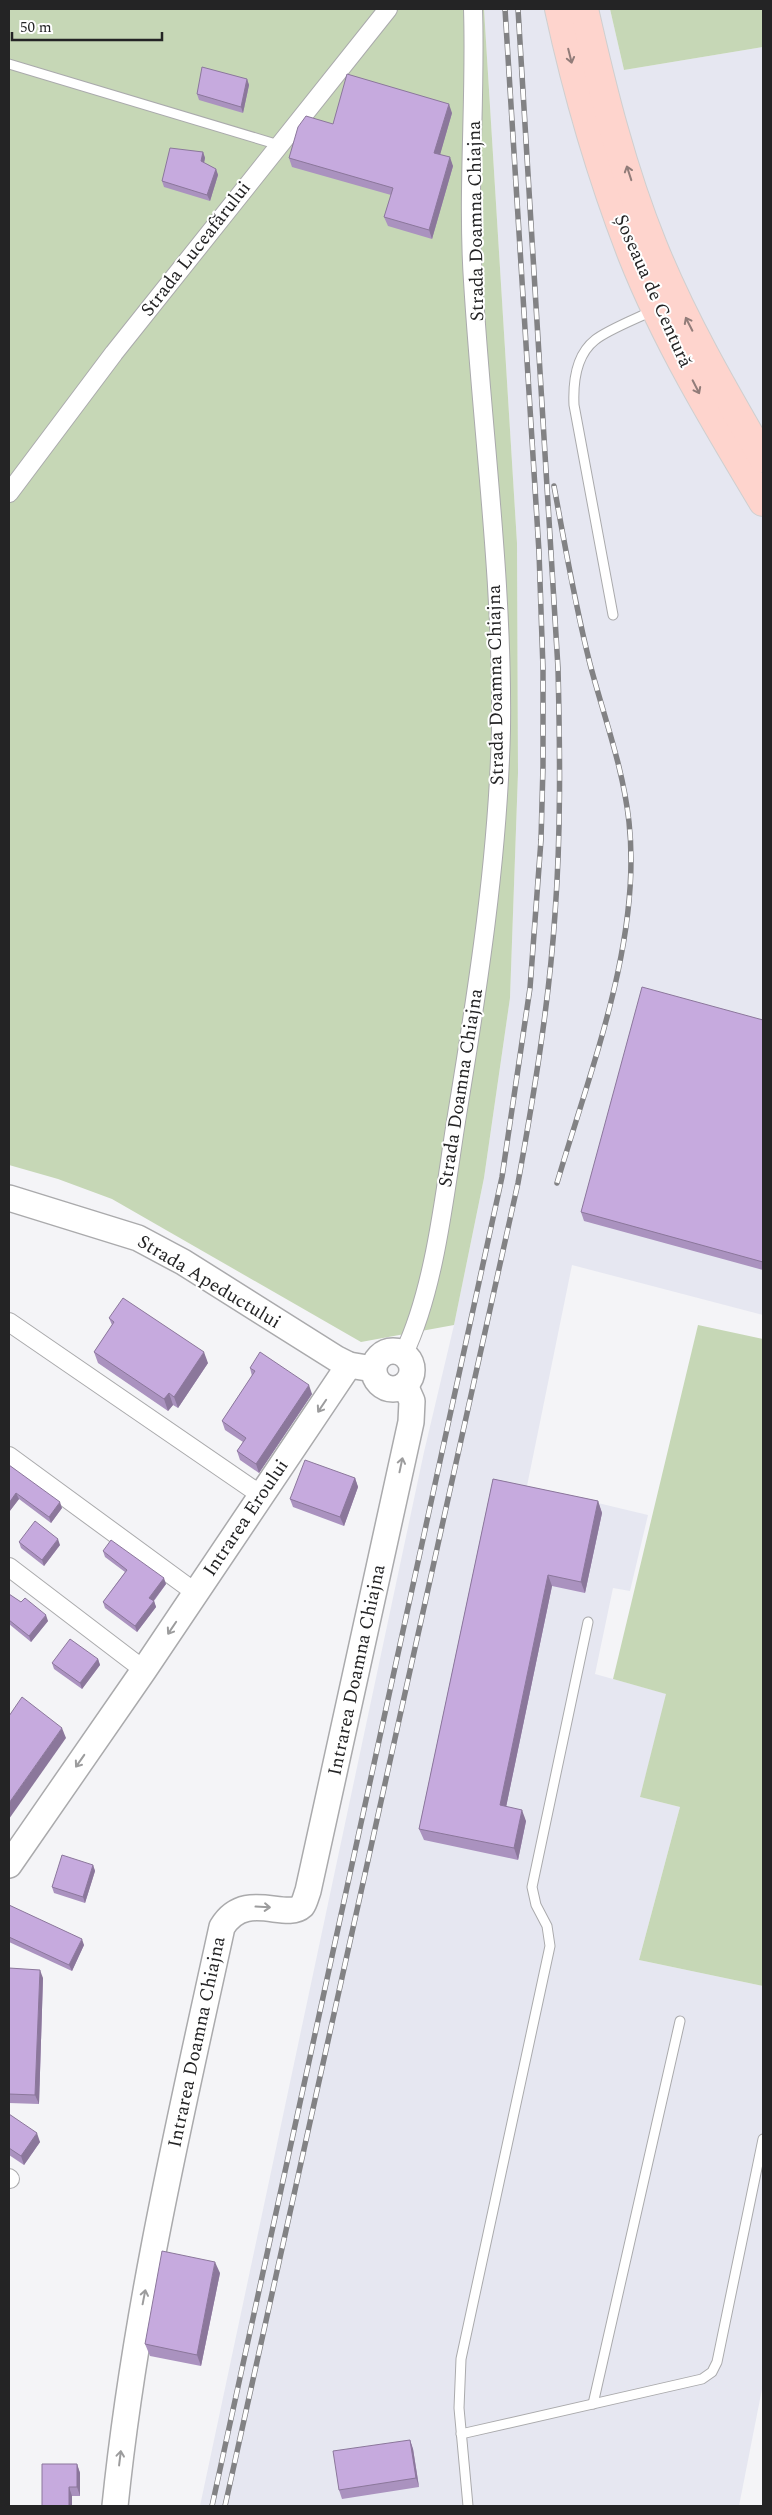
<svg xmlns="http://www.w3.org/2000/svg" width="772" height="2515" font-family="Spectral,serif">
	<style>
		.built { fill: #e6e7f1 }
		.green { fill: #c6d7b6 }
		.lines { fill: none; stroke-linecap: round; stroke-linejoin: round }
		.lane-casing { stroke: #aaaaac; stroke-width: 11 }
		.street-casing { stroke: #aaaaac; stroke-width: 20 }
		.secondary-casing { stroke: #aaaaac; stroke-width: 28 }
		.primary-casing { stroke: #cfcfcf; stroke-width: 30 }
		.lane { stroke: #fff; stroke-width: 9 }
		.street { stroke: #fff; stroke-width: 18 }
		.secondary { stroke: #fff; stroke-width: 25 }
		.primary { stroke: #fed4cd; stroke-width: 28 }
		.rail-casing { stroke: #828284; stroke-width: 5.5 }
		.rail { stroke: #fff; stroke-width: 4; stroke-dasharray: 11; stroke-linecap: butt }
		.wall { fill: #aa92bf }
		.shaded-wall { fill: #8b779b }
		.building { fill: #c6aade; stroke: #8b779b }
		.oneway { stroke: #917c79 }
		.oneway2 { stroke: #9c9c9d }
		.labels { text-anchor: middle; dominant-baseline: central; stroke-width: 4; stroke-linejoin: round; paint-order: stroke }
		.street-label { font-size: 19px; fill: #242425; stroke: #fff }
	</style>
	<rect width="100%" height="100%" fill="#f4f4f7"/>
	<polygon class="built" points="484,9 610,9 624,70 763,47 763,1315 572,1265 527,1486 648,1515 630,1591 613,1588 595,1674 667,1694 640,1797 680,1807 639,1960 763,1986 763,2384 739,2506 200,2506 424,1452 454,1325 484,1178 510,998 518,773 517,543"/>
	<g class="green">
		<polygon points="9,9 484,9 517,543 518,773 510,998 484,1178 454,1325 361,1342 112,1199 58,1179 9,1165"/>
		<polygon points="610,9 763,9 763,47 624,70"/>
		<polygon points="698,1325 763,1339 763,1986 639,1960 680,1807 640,1797 666,1694 613,1679"/>
	</g>
	<g class="lines">
		<defs>
			<g id="lane">
				<polyline points="9,64 279,145"/>
				<path d="M 613,615 L 574,405 C 573,383 576,355 595,340 C 607,330 638,318 654,310"/>
				<polyline points="593,2404 680,2021"/>
				<polyline points="461,2434 702,2379 712,2372 717,2362 763,2139"/>
				<polyline points="468,2506 459,2408 461,2359 550,1946 547,1926 536,1905 532,1887 588,1622"/>
			</g>
			<g id="street">
				<polyline points="9,493 114,353 388,9"/>
				<polyline points="9,1322 261,1495"/>
				<path d="M 404,1353 C 436,1286 445,1189 457,1115 C 478,987 498,859 501,729 C 503,580 482,430 473,281 C 467,190 476,99 473,9"/>
				<polyline points="9,1456 196,1593"/>
				<polyline points="9,1567 144,1670"/>
				<polyline points="9,2178 10,2179"/>
			</g>
			<g id="secondary">
				<polyline points="9,1198 138,1238 183,1262 337,1359 349,1365 373,1369"/>
				<circle cx="393" cy="1370" r="19"/>
				<polyline points="9,1865 144,1670 349,1365"/>
				<path d="M 115,2506 C 135,2310 180,2119 222,1927 C 245,1889 286,1921 302,1906 C 305,1902 306,1896 308,1891 L 411,1422 L 412,1401 L 405,1385"/>
			</g>
			<g id="primary">
				<path d="M 559,9 C 577,92 601,175 632,255 C 666,341 715,422 763,502"/>
				<path d="M 584,9 C 602,88 622,170 653,246 C 683,320 723,389 763,458"/>
			</g>
		</defs>
		<use href="#lane" class="lane-casing"/>
		<use href="#street" class="street-casing"/>
		<use href="#secondary" class="secondary-casing"/>
		<use href="#primary" class="primary-casing"/>
		<use href="#lane" class="lane"/>
		<use href="#street" class="street"/>
		<use href="#secondary" class="secondary"/>
		<use href="#primary" class="primary"/>
		<defs>
			<g id="rail">
				<path d="M 554,486 C 565,546 575,605 590,664 C 604,717 623,767 629,822 C 642,940 590,1071 557,1183"/>
				<polyline points="212,2506 502,1177 530,988 541,840 543,766 543,669 539,552 505,9"/>
				<path d="M 225,2506 L 518,1183 C 534,1094 549,1004 555,914 C 561,832 560,750 558,668 L 518,9"/>
			</g>
		</defs>
		<use href="#rail" class="rail-casing"/>
		<use href="#rail" class="rail"/>
	</g>
	<g class="wall">
		<polygon points="247,79 249,85 243,113 199,100 197,94"/>
		<polygon points="452,113 440,154 453,166 432,239 388,226 384,217 391,195 292,167 289,158 333,124"/>
		<polygon points="203,152 205,158 204,163 216,169 218,175 210,201 164,187 162,181"/>
		<polygon points="763,1020 763,1270 584,1221 581,1212"/>
		<polygon points="109,1318 208,1363 178,1408 173,1405 168,1411 98,1363 94,1352 112,1325"/>
		<polygon points="250,1368 312,1394 259,1473 240,1460 237,1451 243,1442 225,1430 222,1421 252,1376"/>
		<polygon points="9,1465 62,1508 51,1523 19,1499 9,1512"/>
		<polygon points="355,1478 358,1487 344,1526 293,1507 290,1499"/>
		<polygon points="493,1479 598,1501 602,1513 585,1593 552,1586 506,1807 526,1821 518,1860 424,1840 419,1829"/>
		<polygon points="19,1542 60,1545 44,1566 21,1548"/>
		<polygon points="103,1551 166,1584 154,1601 156,1607 137,1632 105,1608 103,1602 125,1572 105,1557"/>
		<polygon points="9,1594 48,1621 31,1642 9,1624"/>
		<polygon points="98,1659 100,1665 82,1689 54,1669 52,1663"/>
		<polygon points="93,1865 95,1871 85,1903 54,1893 52,1887"/>
		<polygon points="9,1905 84,1945 72,1971 9,1942"/>
		<polygon points="9,1968 43,1978 39,2104 9,2103"/>
		<polygon points="9,2114 40,2142 24,2165 9,2155"/>
		<polygon points="220,2273 201,2366 150,2356 145,2344"/>
		<polygon points="410,2440 413,2449 419,2487 342,2499 339,2490"/>
		<polygon points="77,2464 80,2473 80,2496 72,2496 72,2506 42,2506"/>
	</g>
	<g class="shaded-wall">
		<polygon points="247,79 249,85 243,113 241,107"/>
		<polygon points="449,104 452,113 438,162 434,153"/>
		<polygon points="203,152 205,158 203,167 201,161"/>
		<polygon points="450,157 453,166 432,239 429,230"/>
		<polygon points="216,169 218,175 210,201 207,195"/>
		<polygon points="204,1352 208,1363 178,1408 174,1397"/>
		<polygon points="309,1385 312,1394 259,1473 256,1464"/>
		<polygon points="169,1393 173,1405 168,1411 164,1399"/>
		<polygon points="355,1478 358,1487 344,1526 340,1517"/>
		<polygon points="16,1493 19,1499 9,1512 9,1503"/>
		<polygon points="598,1501 602,1513 585,1593 581,1582"/>
		<polygon points="60,1502 62,1508 51,1523 49,1517"/>
		<polygon points="58,1539 60,1545 44,1566 42,1560"/>
		<polygon points="548,1575 552,1586 504,1817 500,1805"/>
		<polygon points="164,1578 166,1584 151,1604 149,1598"/>
		<polygon points="154,1601 156,1607 137,1632 135,1626"/>
		<polygon points="46,1615 48,1621 31,1642 29,1636"/>
		<polygon points="98,1659 100,1665 82,1689 80,1683"/>
		<polygon points="62,1728 66,1738 9,1819 9,1803"/>
		<polygon points="522,1810 526,1821 518,1860 514,1848"/>
		<polygon points="93,1865 95,1871 85,1903 83,1897"/>
		<polygon points="82,1939 84,1945 72,1971 69,1965"/>
		<polygon points="40,1970 43,1978 39,2104 35,2095"/>
		<polygon points="37,2133 40,2142 24,2165 21,2156"/>
		<polygon points="215,2262 220,2273 201,2366 197,2355"/>
		<polygon points="410,2440 413,2449 419,2487 416,2478"/>
		<polygon points="77,2464 80,2473 80,2496 77,2487"/>
		<polygon points="69,2487 72,2496 72,2506 69,2506"/>
	</g>
	<g class="building">
		<polygon points="202,67 247,79 241,107 197,94"/>
		<polygon points="347,74 449,104 434,153 450,157 429,230 384,217 393,188 289,158 298,127 306,116 333,124"/>
		<polygon points="170,148 203,152 201,161 216,169 207,195 162,181"/>
		<polygon points="642,987 763,1020 763,1262 581,1212"/>
		<polygon points="123,1298 204,1352 174,1397 169,1393 164,1399 94,1352 114,1322 109,1318"/>
		<polygon points="260,1352 309,1385 256,1464 237,1451 246,1438 222,1421 255,1371 250,1368"/>
		<polygon points="305,1460 355,1478 340,1517 290,1499"/>
		<polygon points="9,1465 60,1502 49,1517 16,1493 9,1503"/>
		<polygon points="493,1479 598,1501 581,1582 548,1575 500,1805 522,1810 514,1848 419,1829"/>
		<polygon points="35,1521 58,1539 42,1560 19,1542"/>
		<polygon points="111,1540 164,1578 149,1598 154,1601 135,1626 103,1602 127,1570 103,1551"/>
		<polygon points="9,1594 21,1602 25,1598 46,1615 29,1636 9,1620"/>
		<polygon points="70,1639 98,1659 80,1683 52,1663"/>
		<polygon points="22,1697 62,1728 9,1803 9,1716"/>
		<polygon points="62,1855 93,1865 83,1897 52,1887"/>
		<polygon points="9,1905 82,1939 69,1965 9,1937"/>
		<polygon points="9,1968 40,1970 35,2095 9,2094"/>
		<polygon points="9,2114 37,2133 21,2156 9,2148"/>
		<polygon points="162,2251 215,2262 197,2355 145,2344"/>
		<polygon points="410,2440 416,2478 339,2490 333,2451"/>
		<polygon points="42,2464 77,2464 77,2487 69,2487 69,2506 42,2506"/>
	</g>
	<defs><path id="oneway-shaft" d="M-6 0H5M1.5-3L5.5 0L1.5 3" fill="none" stroke-width="1.6" stroke-linecap="round" stroke-linejoin="round" transform="scale(1.25)"/></defs>
	<g class="oneway">
		<use href="#oneway-shaft" transform="translate(570 56) rotate(76)"/>
		<use href="#oneway-shaft" transform="translate(629 173) rotate(-108)"/>
		<use href="#oneway-shaft" transform="translate(689 324) rotate(-117)"/>
		<use href="#oneway-shaft" transform="translate(696 387) rotate(63)"/>
	</g>
	<g class="oneway2">
		<use href="#oneway-shaft" transform="translate(322 1406) rotate(124)"/>
		<use href="#oneway-shaft" transform="translate(401 1465) rotate(-78)"/>
		<use href="#oneway-shaft" transform="translate(172 1628) rotate(124)"/>
		<use href="#oneway-shaft" transform="translate(80 1761) rotate(125)"/>
		<use href="#oneway-shaft" transform="translate(263 1907) rotate(3)"/>
		<use href="#oneway-shaft" transform="translate(144 2297) rotate(-79)"/>
		<use href="#oneway-shaft" transform="translate(120 2458) rotate(-83)"/>
	</g>
	<g class="labels">
		<g class="street-label">
			<text transform="translate(476 221) rotate(-91)">Strada Doamna Chiajna</text>
			<text transform="translate(196 249) rotate(-52)">Strada Luceafărului</text>
			<text transform="translate(653 291) rotate(66)">Șoseaua de Centură</text>
			<text transform="translate(496 685) rotate(-91)">Strada Doamna Chiajna</text>
			<text transform="translate(461 1088) rotate(-81)">Strada Doamna Chiajna</text>
			<text transform="translate(209 1282) rotate(31)">Strada Apeductului</text>
			<text transform="translate(246 1518) rotate(-56)">Intrarea Eroului</text>
			<text transform="translate(357 1670) rotate(-78)">Intrarea Doamna Chiajna</text>
			<text transform="translate(197 2042) rotate(-78)">Intrarea Doamna Chiajna</text>
		</g>
	</g>
	<rect width="772" height="2515" fill="none" stroke="#242425" stroke-width="20"/>
	<path d="M12 32v8h150v-8" fill="none" stroke="#242425" stroke-width="2.5"/>
	<text x="20" y="32" font-size="15" fill="#242425" stroke="#ffffff" stroke-width="4" paint-order="stroke">50 m</text>
</svg>
